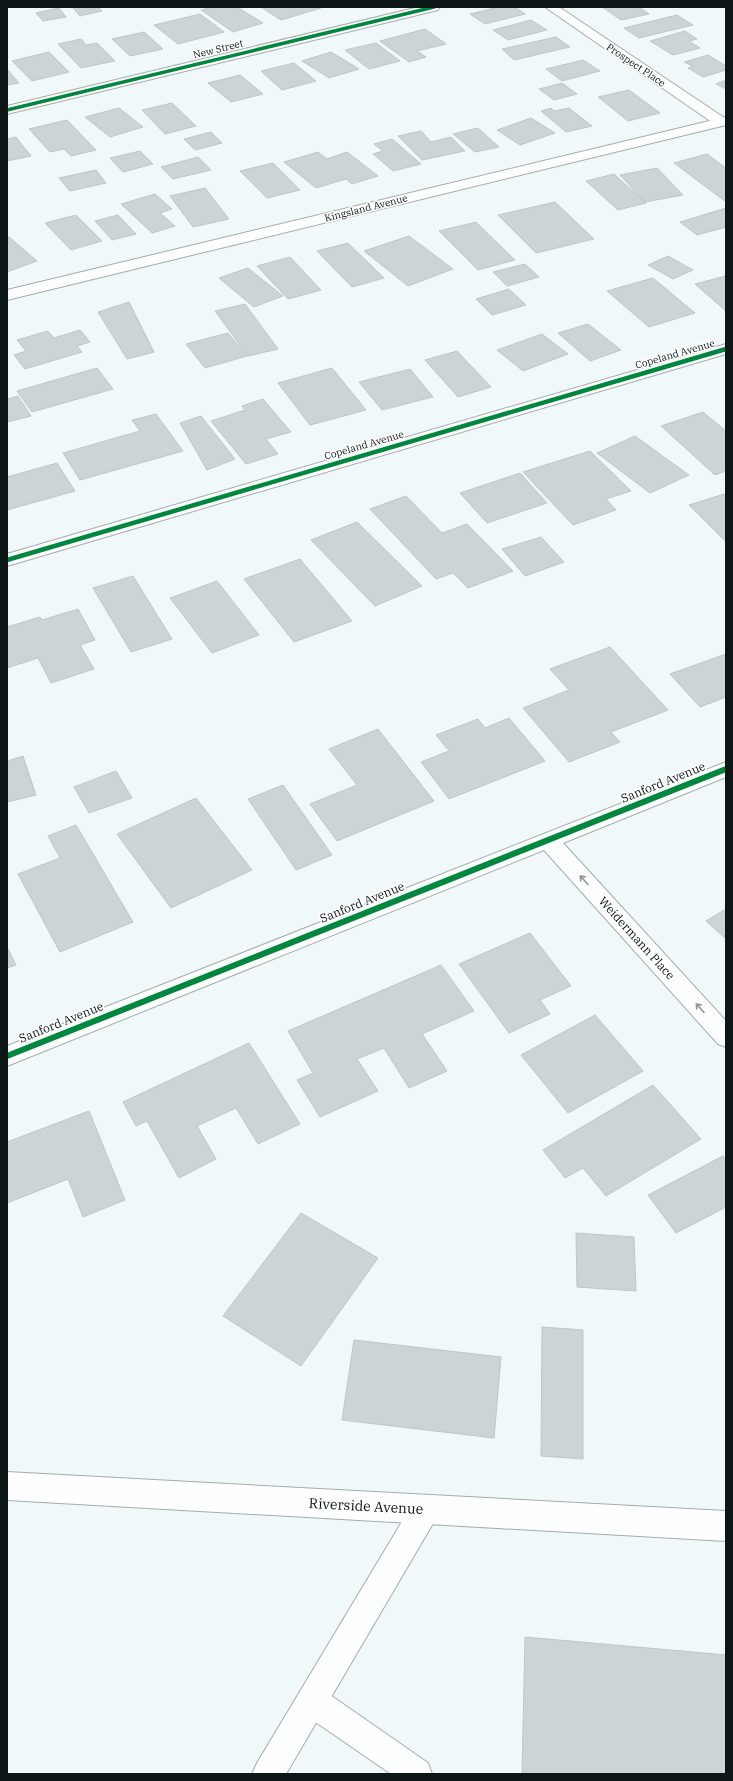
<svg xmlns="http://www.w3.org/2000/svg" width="733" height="1781" font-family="'IBM Plex Serif',serif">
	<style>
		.building { fill: #ccd4d5; stroke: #bec6c8 }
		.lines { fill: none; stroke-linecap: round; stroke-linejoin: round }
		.lane-casing { stroke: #a4acae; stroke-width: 2 }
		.street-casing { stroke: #a4acae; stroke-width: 2 }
		.secondary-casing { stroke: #a4acae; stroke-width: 2 }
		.primary-casing { stroke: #a4acae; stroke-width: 2 }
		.lane { fill: #fdfefe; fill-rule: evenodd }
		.street { fill: #fdfefe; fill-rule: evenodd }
		.secondary { fill: #fdfefe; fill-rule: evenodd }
		.primary { fill: #fdfefe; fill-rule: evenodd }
		.cycleway-far2-casing { stroke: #fff; stroke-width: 5 }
		.cycleway-far1-casing { stroke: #fff; stroke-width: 6 }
		.cycleway-casing { stroke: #fff; stroke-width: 8 }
		.cycleway-far2 { stroke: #00873e; stroke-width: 3.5 }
		.cycleway-far1 { stroke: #00873e; stroke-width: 4.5 }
		.cycleway { stroke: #00873e; stroke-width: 6 }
		.oneway { stroke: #919696 }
		.labels { text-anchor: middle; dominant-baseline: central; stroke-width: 3; stroke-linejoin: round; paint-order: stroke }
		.far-street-label { font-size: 10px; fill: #0d1617; stroke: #fff }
		.street-label { font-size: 12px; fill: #0d1617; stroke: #fff }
		.near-street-label { font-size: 14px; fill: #0d1617; stroke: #fff }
	</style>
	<rect width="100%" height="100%" fill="#f0f8f9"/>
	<g class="building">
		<polygon points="72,7 98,7 102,11 80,16"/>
		<polygon points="212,7 237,7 263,23 233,32 201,10"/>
		<polygon points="261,7 320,7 321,8 281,20"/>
		<polygon points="499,7 515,7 525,14 485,24 470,14"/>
		<polygon points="602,7 639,7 649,14 621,20"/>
		<polygon points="59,8 66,17 43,21 36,13"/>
		<polygon points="200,14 224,32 178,44 154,25"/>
		<polygon points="677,15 693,25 639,38 624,28"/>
		<polygon points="531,20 547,30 508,40 493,30"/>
		<polygon points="425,29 446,44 417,51 426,57 409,62 380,41"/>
		<polygon points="685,31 697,39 689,41 700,48 673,55 650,41"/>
		<polygon points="144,32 163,49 130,56 112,39"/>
		<polygon points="556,37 570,47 514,60 502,49"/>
		<polygon points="81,39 86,45 97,43 115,61 81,68 58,44"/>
		<polygon points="376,43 400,61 369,69 345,50"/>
		<polygon points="49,52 69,72 32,81 12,61"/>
		<polygon points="331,52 359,69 329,78 302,61"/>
		<polygon points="708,55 726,66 726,70 703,77 688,68 693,66 684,62"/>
		<polygon points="583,60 600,71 562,81 546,69"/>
		<polygon points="294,63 316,81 282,90 261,71"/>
		<polygon points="7,69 19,83 7,85"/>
		<polygon points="240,75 263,94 231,102 208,83"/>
		<polygon points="726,80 726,89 716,84"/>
		<polygon points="562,83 577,94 554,100 539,89"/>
		<polygon points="629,90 660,113 628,121 598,97"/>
		<polygon points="172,103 196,126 165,134 142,110"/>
		<polygon points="119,108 143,127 110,137 85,117"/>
		<polygon points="551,108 554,111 569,108 592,126 566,132 541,111"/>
		<polygon points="531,118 555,133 520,145 497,130"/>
		<polygon points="67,120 96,150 71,156 64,149 50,152 29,129"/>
		<polygon points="478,128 499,147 475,152 453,134"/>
		<polygon points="421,131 431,142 451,137 465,151 422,160 398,136"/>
		<polygon points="211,132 222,143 195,150 184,139"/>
		<polygon points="16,137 31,156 7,161 7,139"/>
		<polygon points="392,139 421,164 393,171 373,154 383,151 374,144"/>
		<polygon points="140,151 153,164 123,172 110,158"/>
		<polygon points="318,152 327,159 347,152 378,176 352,184 346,179 316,188 284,162"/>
		<polygon points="707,154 726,168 725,173 726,174 726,202 674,163"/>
		<polygon points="198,157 211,170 173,179 161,167"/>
		<polygon points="273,163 300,190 267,198 240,171"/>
		<polygon points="657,168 683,195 645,202 620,175"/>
		<polygon points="96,170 106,183 70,191 59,178"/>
		<polygon points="614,174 646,203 618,210 586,181"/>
		<polygon points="205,188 229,219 193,227 170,196"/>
		<polygon points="155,194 172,209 160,213 175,226 152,233 121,204"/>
		<polygon points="555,202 594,239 536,253 498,215"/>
		<polygon points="726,208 726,227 697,235 680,222"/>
		<polygon points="76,215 102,241 71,250 45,223"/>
		<polygon points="118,215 136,234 112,240 95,221"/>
		<polygon points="476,222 515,260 478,270 439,231"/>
		<polygon points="409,236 453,269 408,286 364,251"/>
		<polygon points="9,237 37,261 7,272 7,238"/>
		<polygon points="348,243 384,278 352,287 317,251"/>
		<polygon points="668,256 693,270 673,279 648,265"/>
		<polygon points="290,257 321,290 288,299 257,266"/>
		<polygon points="525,264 539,277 507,286 493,272"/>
		<polygon points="248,268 283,296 254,307 219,278"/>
		<polygon points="726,276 726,311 695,284"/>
		<polygon points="653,278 695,313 649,327 607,291"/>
		<polygon points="509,289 526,305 492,315 476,299"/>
		<polygon points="129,302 154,352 127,359 98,312"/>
		<polygon points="245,304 278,349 248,356 215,311"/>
		<polygon points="588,324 621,350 590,361 558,333"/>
		<polygon points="80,330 90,342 77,346 82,352 25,369 14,355 26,351 17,340 48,331 54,338"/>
		<polygon points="228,333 247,356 205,368 186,344"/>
		<polygon points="542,334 568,354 523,371 497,350"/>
		<polygon points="457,351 491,387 458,397 425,360"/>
		<polygon points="97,368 113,389 32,412 17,391"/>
		<polygon points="332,368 366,410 310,425 278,383"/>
		<polygon points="410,369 433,397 382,410 359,382"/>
		<polygon points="18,396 31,416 7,422 7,399"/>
		<polygon points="263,399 291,432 266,439 278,454 246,464 211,421 245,410 242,406"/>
		<polygon points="703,412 726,431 726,471 715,475 661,426"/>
		<polygon points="156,414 183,451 80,480 63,453 140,431 132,420"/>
		<polygon points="201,416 235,459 207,470 180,423"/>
		<polygon points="635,436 689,475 650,493 597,453"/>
		<polygon points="590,451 631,491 606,499 616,510 573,525 523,472"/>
		<polygon points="57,463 75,491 7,510 7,477"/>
		<polygon points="520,473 547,503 487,523 460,493"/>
		<polygon points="724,494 726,496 726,539 724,540 689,505"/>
		<polygon points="406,496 442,533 467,524 513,571 468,588 453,573 436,579 370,509"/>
		<polygon points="357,522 422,586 375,606 311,540"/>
		<polygon points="541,537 564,562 525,576 502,549"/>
		<polygon points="300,559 352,621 294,642 244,579"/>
		<polygon points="133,576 172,639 131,652 93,588"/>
		<polygon points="217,581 259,635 212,653 170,598"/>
		<polygon points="78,609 95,640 80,645 94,669 51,683 38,658 7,668 7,627 40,617 42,620"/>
		<polygon points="610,647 668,710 611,732 620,742 569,762 523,708 569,690 550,669"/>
		<polygon points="726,654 726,697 700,707 670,674"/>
		<polygon points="509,718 545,761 449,799 421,762 449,751 436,735 478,719 485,728"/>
		<polygon points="378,729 434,801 337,841 310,804 357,785 329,749"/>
		<polygon points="23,756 36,795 7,802 7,761"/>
		<polygon points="116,771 132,798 89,813 74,787"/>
		<polygon points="283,785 332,855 296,870 248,799"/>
		<polygon points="196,798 252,870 171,908 117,834"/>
		<polygon points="76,825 133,922 60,952 18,874 60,858 48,836"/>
		<polygon points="726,909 726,939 706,921"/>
		<polygon points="530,933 571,986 540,1000 550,1014 509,1033 459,964"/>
		<polygon points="7,947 16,965 7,968"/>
		<polygon points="441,965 474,1011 422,1034 447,1071 409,1088 384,1048 357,1059 378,1091 320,1117 297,1080 313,1073 288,1031"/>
		<polygon points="595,1015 643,1071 568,1113 521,1055"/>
		<polygon points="249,1043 300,1124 258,1144 236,1108 197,1126 216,1159 179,1178 147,1121 136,1126 123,1102"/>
		<polygon points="653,1085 701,1139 606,1196 583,1168 565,1178 543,1150"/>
		<polygon points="89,1111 125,1200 83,1217 68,1179 7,1203 7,1142"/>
		<polygon points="723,1156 726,1160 726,1207 676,1233 648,1195"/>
		<polygon points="301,1213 378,1258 301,1366 223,1316"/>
		<polygon points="576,1233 634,1237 636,1291 577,1287"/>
		<polygon points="542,1327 583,1330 583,1459 541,1456"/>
		<polygon points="354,1340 501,1357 494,1438 342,1420"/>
		<polygon points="525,1637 726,1655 726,1774 522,1774"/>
	</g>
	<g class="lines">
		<defs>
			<polygon id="lane" points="312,1686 323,1690 428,1763 432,1774 391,1774 301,1712 297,1701 301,1690"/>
			<g id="street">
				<polygon points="419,7 440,7 438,10 434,11 7,114 7,106"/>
				<polygon points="545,7 559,7 726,119 726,124 721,126 716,125"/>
				<polygon points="726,344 726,354 7,566 7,554"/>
				<polygon points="726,762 726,777 563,843 726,1021 726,1047 718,1044 544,850 7,1066 7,1046"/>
				<polygon points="425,1495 435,1500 440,1510 435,1520 286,1774 252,1774 257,1763 415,1500"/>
			</g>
			<polygon id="secondary" points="726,117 726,125 7,300 7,290"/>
			<polygon id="primary" points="7,1472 726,1511 726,1541 7,1500"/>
		</defs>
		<use href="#lane" class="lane-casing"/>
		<use href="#street" class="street-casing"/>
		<use href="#secondary" class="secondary-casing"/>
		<use href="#primary" class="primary-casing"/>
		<use href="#lane" class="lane"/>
		<use href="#street" class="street"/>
		<use href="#secondary" class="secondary"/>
		<use href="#primary" class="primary"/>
		<defs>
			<polyline id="cycleway-far2" points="7,110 434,7"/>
			<polyline id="cycleway-far1" points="7,560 726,349"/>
			<polyline id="cycleway" points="7,1056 726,769"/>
		</defs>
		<use href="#cycleway-far2" class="cycleway-far2-casing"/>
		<use href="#cycleway-far1" class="cycleway-far1-casing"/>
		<use href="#cycleway" class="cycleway-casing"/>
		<use href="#cycleway-far2" class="cycleway-far2"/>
		<use href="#cycleway-far1" class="cycleway-far1"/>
		<use href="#cycleway" class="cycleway"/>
	</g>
	<defs><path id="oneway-shaft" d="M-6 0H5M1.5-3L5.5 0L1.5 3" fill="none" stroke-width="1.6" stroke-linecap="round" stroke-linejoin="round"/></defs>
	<g class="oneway">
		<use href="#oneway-shaft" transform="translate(584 880) rotate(-132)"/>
		<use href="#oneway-shaft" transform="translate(700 1008) rotate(-132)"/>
	</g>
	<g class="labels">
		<g class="far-street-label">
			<text transform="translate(218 49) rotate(-14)">New Street</text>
			<text transform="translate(636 65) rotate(34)">Prospect Place</text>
			<text transform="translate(366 208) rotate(-14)">Kingsland Avenue</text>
			<text transform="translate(675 354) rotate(-16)">Copeland Avenue</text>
			<text transform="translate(364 445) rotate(-16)">Copeland Avenue</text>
		</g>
		<g class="street-label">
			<text transform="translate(663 782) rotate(-22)">Sanford Avenue</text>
			<text transform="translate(362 902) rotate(-22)">Sanford Avenue</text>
			<text transform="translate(637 938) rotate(48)">Weidermann Place</text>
			<text transform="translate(61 1022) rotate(-22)">Sanford Avenue</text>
		</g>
		<g class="near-street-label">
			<text transform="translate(366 1506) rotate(3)">Riverside Avenue</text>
		</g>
	</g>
	<rect width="733" height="1781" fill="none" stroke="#0d1617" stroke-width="16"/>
</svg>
